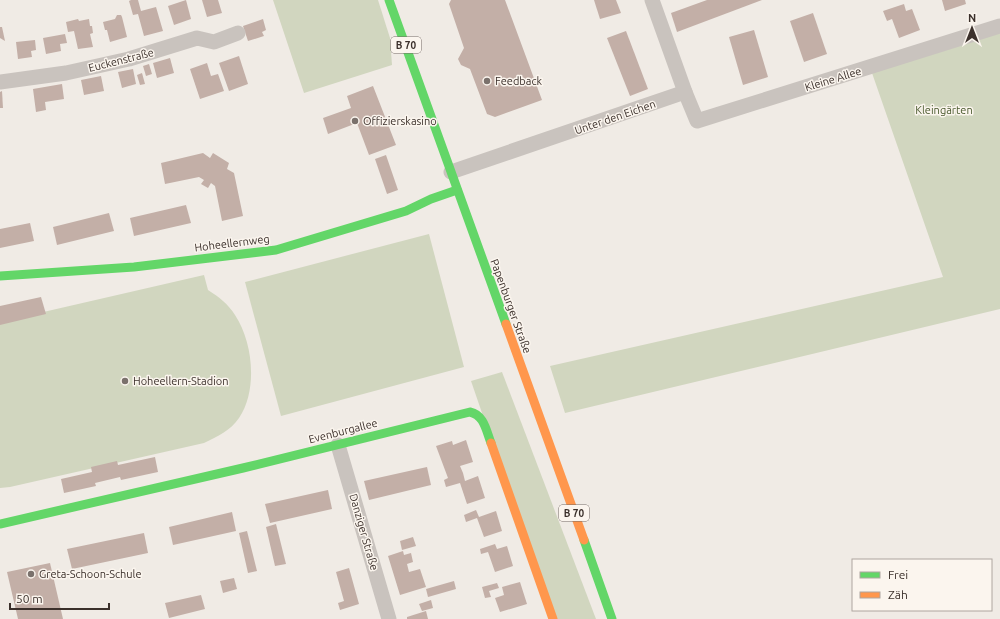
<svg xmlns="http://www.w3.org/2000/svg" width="1000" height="619" font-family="Ubuntu,sans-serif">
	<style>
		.green { fill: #d1d6bf }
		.building { fill: #c3afa7 }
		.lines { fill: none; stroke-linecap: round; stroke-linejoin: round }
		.street { stroke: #c9c3be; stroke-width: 15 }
		.fast { stroke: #63d668; stroke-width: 9 }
		.slow { stroke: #ff974d; stroke-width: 9 }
		.poi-dot { fill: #7a716c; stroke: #fbf5ee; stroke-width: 1.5 }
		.labels { text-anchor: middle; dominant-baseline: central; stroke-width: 3; stroke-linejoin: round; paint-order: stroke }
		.shield { fill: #fbf5ee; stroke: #756b66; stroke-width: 1 }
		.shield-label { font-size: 10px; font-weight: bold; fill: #3b302b }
		.street-label { font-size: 11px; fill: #3b302b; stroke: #fbf5ee }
		.poi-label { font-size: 11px; fill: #3b302b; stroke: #fbf5ee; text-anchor: start }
		.park-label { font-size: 11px; fill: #4a5a2e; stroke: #fbf5ee }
	</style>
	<rect width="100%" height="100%" fill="#f0ebe5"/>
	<g class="green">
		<polygon points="273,0 378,0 390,38 392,65 304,93"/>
		<polygon points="1000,33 1000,309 565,413 550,366 943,277 872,73"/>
		<polygon points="429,234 464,367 281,416 245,282"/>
		<path d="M 204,275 L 208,290 C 219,297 228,304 235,315 C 253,342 258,390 239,418 C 230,431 218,436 204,443 L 10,487 L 0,488 L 0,322 Z"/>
		<polygon points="502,372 596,619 553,619 471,381"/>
	</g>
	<g class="building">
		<polygon points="131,0 138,0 141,11 156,7 163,31 144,36 138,14 133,15 129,1"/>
		<polygon points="186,0 191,19 174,25 168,6"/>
		<polygon points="202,0 218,0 222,13 207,17"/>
		<polygon points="451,0 505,0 542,100 495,117 487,114 470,69 461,65 458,59 464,48 449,4"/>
		<polygon points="594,0 616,0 621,13 600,19"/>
		<polygon points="707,0 762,0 677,32 671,13"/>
		<polygon points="942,0 965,0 966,4 945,11"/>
		<polygon points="904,4 906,11 912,9 920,30 899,38 892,19 887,21 883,11"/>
		<polygon points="813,13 827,54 804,62 790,21"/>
		<polygon points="117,15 121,15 122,17 127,37 110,42 107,30 105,30 103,22 115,19"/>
		<polygon points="78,19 79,21 89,19 90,26 92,26 93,33 90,34 93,47 78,49 74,31 68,32 66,22"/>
		<polygon points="263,19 266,30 262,32 264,36 248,41 243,26"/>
		<polygon points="0,27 2,27 5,41 0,38"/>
		<polygon points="754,30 768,77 743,85 729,37"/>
		<polygon points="626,31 648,89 630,96 607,38"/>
		<polygon points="65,34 67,43 60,44 61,51 46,54 43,38"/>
		<polygon points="35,40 36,50 31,51 32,57 18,59 16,42"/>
		<polygon points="239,56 248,84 229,91 219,63"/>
		<polygon points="170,58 174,73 157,78 153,63"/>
		<polygon points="207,63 211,76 218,74 224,91 200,99 190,69"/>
		<polygon points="149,64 152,74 146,76 143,66"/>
		<polygon points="133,69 136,84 122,88 118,72"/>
		<polygon points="142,73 145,84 140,85 137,75"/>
		<polygon points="101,76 104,91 84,95 81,80"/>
		<polygon points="62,84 64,99 45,102 46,110 36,112 33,89"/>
		<polygon points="373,86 396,145 369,155 357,123 328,134 323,118 351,108 347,96"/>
		<polygon points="2,91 3,108 0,108 0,92"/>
		<polygon points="203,153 210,158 213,153 229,163 227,169 234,173 243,216 222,221 215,186 211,183 208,188 201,184 204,180 199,177 165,184 161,163"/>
		<polygon points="386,155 398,190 387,194 375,159"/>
		<polygon points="186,205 191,223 134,236 130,218"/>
		<polygon points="109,213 114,231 57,245 53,227"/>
		<polygon points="30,223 34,241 0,248 0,229"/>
		<polygon points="41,297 46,314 0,325 0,306"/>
		<polygon points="466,440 473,462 460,466 463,473 465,481 478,476 485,498 467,504 460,483 446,487 444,480 448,478 436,446 452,441 453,445"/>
		<polygon points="155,457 158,472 121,480 120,477 95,483 96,486 64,493 61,479 92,472 91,467 117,461 118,465"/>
		<polygon points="427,467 431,485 369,500 364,481"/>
		<polygon points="328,490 332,509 270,523 265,504"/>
		<polygon points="476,510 479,517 496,511 502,531 484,537 477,518 466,522 464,515"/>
		<polygon points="232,512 236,531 173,545 169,527"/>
		<polygon points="276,524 286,564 275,566 266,527"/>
		<polygon points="247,531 257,571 248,573 239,533"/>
		<polygon points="144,533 148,553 72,569 67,549"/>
		<polygon points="413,537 416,546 402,550 400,541"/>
		<polygon points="495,544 497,549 507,546 513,566 495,572 488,552 481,554 480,549"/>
		<polygon points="403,551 404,555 411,553 413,562 407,564 409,572 420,569 426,587 400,595 388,556"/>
		<polygon points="50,563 63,619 18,619 7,572"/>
		<polygon points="349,568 359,604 340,610 338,603 344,601 336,572"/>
		<polygon points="234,578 237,589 223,593 220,581"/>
		<polygon points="454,581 456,589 428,597 426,589"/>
		<polygon points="520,582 527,604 500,612 495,598 504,595 502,587"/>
		<polygon points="497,583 499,588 489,591 491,597 485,598 482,587"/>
		<polygon points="201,595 205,609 169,618 165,603"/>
		<polygon points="431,600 433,608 422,611 419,604"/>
		<polygon points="426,611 428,619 407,619 407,617"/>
	</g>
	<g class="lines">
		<g class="street">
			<polyline points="0,82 66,73 129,59 197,38 214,42 238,33"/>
			<polyline points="685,92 697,121 1000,26"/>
			<polyline points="451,172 685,92 652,0"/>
			<polyline points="338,445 389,619"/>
		</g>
		<g class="fast">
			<polyline points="389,0 506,324"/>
			<polyline points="0,276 134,267 276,250 406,211 431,199 457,190"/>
			<path d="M 0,524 L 243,468 L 470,412 C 484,415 486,430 491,443"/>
			<polyline points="584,540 612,619"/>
		</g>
		<g class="slow">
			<polyline points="506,324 584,540"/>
			<polyline points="491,443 553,619"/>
		</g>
	</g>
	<g class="poi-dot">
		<circle cx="487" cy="81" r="4"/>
		<circle cx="355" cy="121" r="4"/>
		<circle cx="125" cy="381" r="4"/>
		<circle cx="31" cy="574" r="4"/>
	</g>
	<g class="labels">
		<g class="shield">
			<rect x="391" y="37" width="30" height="16" rx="3"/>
			<rect x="559" y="505" width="30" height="16" rx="3"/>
		</g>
		<g class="shield-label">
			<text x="406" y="45">B 70</text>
			<text x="574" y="513">B 70</text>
		</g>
		<g class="street-label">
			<text transform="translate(121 60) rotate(-14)">Euckenstraße</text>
			<text transform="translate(833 79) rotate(-17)">Kleine Allee</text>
			<text transform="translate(615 117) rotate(-19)">Unter den Eichen</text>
			<text transform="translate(232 243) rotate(-7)">Hoheellernweg</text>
			<text transform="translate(511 306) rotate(70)">Papenburger Straße</text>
			<text transform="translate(343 431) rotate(-14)">Evenburgallee</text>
			<text transform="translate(364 532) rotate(74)">Danziger Straße</text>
		</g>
		<g class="poi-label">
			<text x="495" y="81">Feedback</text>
			<text x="363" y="121">Offizierskasino</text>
			<text x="133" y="381">Hoheellern-Stadion</text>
			<text x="39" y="574">Greta-Schoon-Schule</text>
		</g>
		<g class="park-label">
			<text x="944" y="110">Kleingärten</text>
		</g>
	</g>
	<rect x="852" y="559" width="140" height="52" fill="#fbf5ee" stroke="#aea6a0"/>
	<rect x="860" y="572" width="20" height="6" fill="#63d668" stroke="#aea6a0"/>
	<text x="888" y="579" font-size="12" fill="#3b302b">Frei</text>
	<rect x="860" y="592" width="20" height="6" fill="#ff974d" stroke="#aea6a0"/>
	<text x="888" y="599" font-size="12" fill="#3b302b">Zäh</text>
	<g transform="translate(972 28)" stroke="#fbf5ee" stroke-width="3" paint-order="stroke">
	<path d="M0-3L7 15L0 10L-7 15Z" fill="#3b302b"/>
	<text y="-6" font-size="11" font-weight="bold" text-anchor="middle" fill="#3b302b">N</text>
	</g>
	<path d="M10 603v6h99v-6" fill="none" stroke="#3b302b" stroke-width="2"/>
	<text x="16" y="603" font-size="12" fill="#3b302b" stroke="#fbf5ee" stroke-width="3" paint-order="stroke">50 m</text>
</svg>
